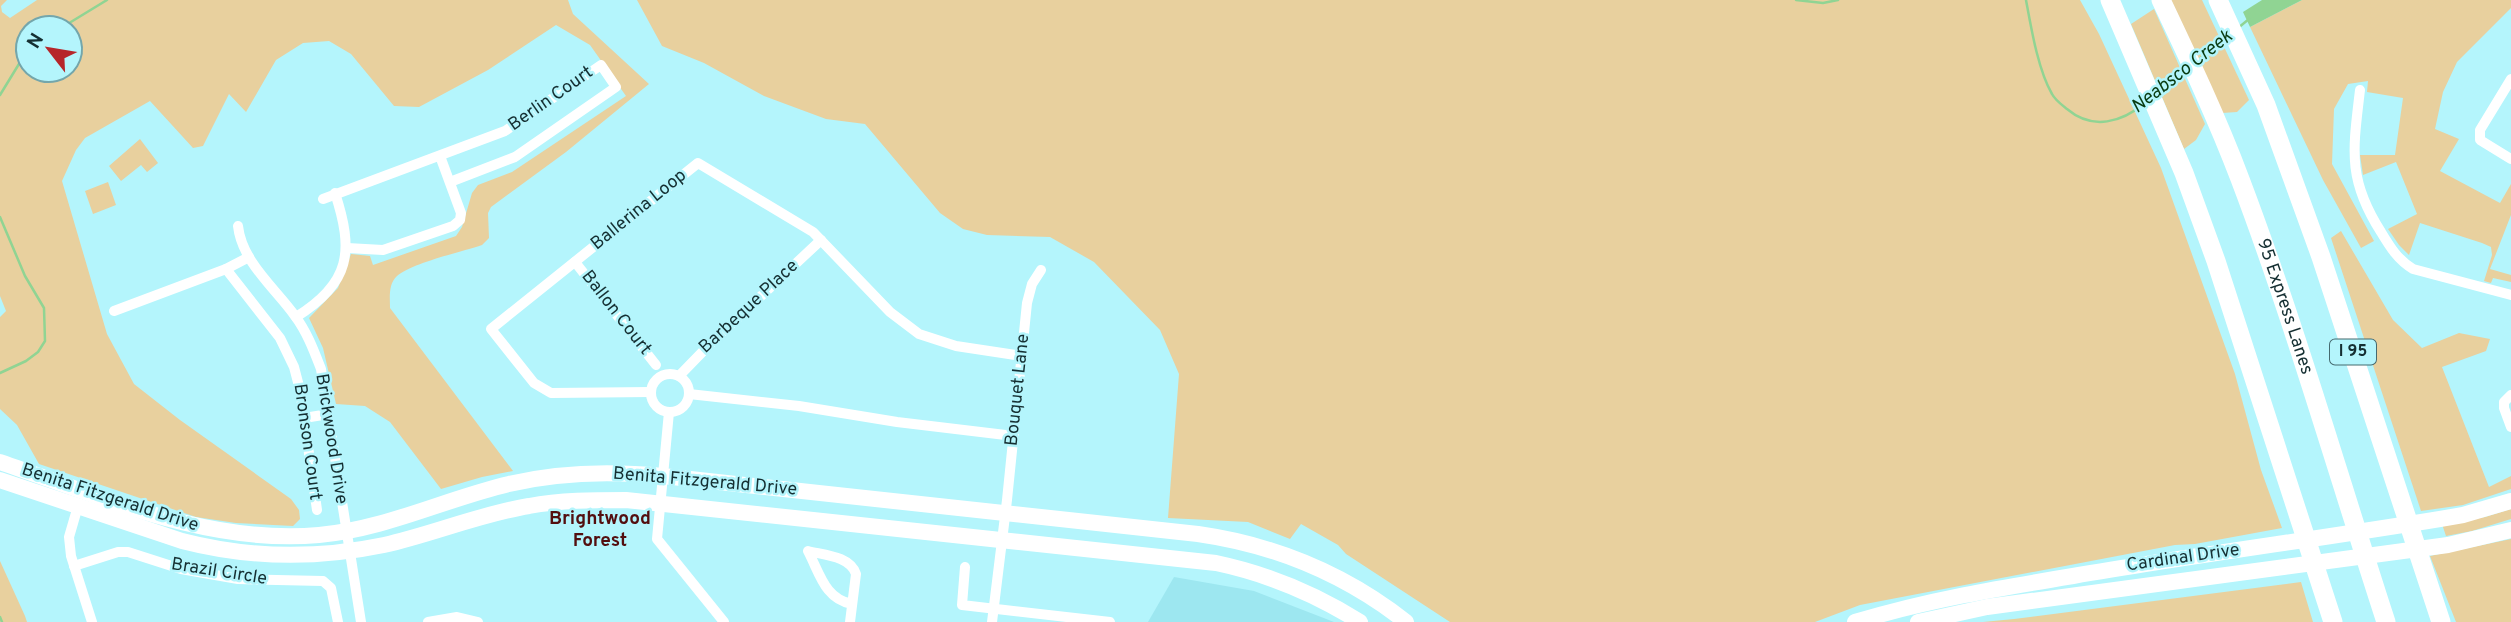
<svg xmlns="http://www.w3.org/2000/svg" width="2511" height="622" font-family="Overpass,sans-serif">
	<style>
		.built { fill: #9de7f0 }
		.green { fill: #e8d09e; fill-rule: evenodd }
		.water { fill: #90d493 }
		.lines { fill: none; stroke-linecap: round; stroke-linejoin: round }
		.stream { stroke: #90d493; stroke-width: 2.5 }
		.street { stroke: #fff; stroke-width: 10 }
		.secondary { stroke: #fff; stroke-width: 16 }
		.highway { stroke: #fff; stroke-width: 19 }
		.labels { text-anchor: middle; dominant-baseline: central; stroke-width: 5; stroke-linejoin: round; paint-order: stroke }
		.shield { fill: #b4f5fc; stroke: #456a6f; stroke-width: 2 }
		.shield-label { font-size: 16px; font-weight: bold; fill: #152f32 }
		.street-label { font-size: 18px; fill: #152f32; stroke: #b4f5fc }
		.water-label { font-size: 19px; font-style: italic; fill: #093b11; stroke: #b4f5fc }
		.neighbourhood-label { font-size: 19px; font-weight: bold; fill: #530e0f; stroke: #b4f5fc }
	</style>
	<rect width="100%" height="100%" fill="#b4f5fc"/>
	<polygon class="built" points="1174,577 1254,591 1334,622 1148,622"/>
	<g class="green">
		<path d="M 0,0 L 7,0 L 1,6 L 2,12 L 10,18 L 37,0 L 568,0 L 573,14 L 649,84 L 566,152 L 491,207 L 488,213 L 489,238 L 482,245 C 461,252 412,263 397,276 C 388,284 390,298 390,308 L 513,471 L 482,477 L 441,489 L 390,422 L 365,406 L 336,404 L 323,348 L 309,318 L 338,288 L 351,254 L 370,256 L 373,265 L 456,236 L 462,227 L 472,193 L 478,185 L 512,172 L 626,96 L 590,45 L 556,25 L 488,70 L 419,107 L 394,106 L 351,54 L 329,41 L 303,43 L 276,60 L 246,112 L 229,94 L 203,146 L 193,148 L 150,101 L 85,138 L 76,150 L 62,181 L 107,334 L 134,384 L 180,420 L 291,499 L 299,510 L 300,519 L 293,526 L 236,523 L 196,517 L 39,464 L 17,425 L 0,409 L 0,317 L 6,311 L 0,296 ZM 28,28 L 70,28 L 70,70 L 28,70 Z"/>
		<polygon points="637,0 2080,0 2099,34 2161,168 2235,374 2261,470 2282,528 2195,544 2175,545 1860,605 1815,622 1450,622 1346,554 1338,545 1301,524 1290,539 1248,522 1168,518 1179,374 1160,330 1094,262 1050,237 987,235 963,229 940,213 865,124 826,119 764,96 704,63 662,46"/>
		<polygon points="2171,0 2202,0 2249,100 2237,112 2222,113"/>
		<polygon points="2302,0 2511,0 2511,8 2457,62 2443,92 2435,129 2459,139 2440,171 2500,203 2511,184 2511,215 2490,269 2511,275 2511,282 2493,278 2491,283 2484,281 2492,255 2491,247 2482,243 2420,223 2409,255 2399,245 2388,229 2417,214 2396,162 2363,175 2360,155 2395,155 2403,98 2367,92 2368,81 2348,84 2334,109 2332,164 2374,241 2361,248 2323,180 2250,27"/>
		<polygon points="2154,9 2205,124 2196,140 2184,149 2131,24"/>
		<polygon points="140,139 158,163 147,172 141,165 121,181 109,166"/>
		<polygon points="108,182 116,205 93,214 85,191"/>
		<polygon points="2341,231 2393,320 2422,348 2459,333 2490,339 2486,351 2442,367 2489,487 2511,476 2511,489 2463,505 2421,511 2331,238"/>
		<polygon points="2511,509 2511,519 2472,531 2446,536 2442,524 2485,517"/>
		<polygon points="2511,539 2511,622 2456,622 2430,556"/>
		<polygon points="0,561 25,616 27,622 0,622"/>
		<polygon points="2301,582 2313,622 1983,622 2014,619"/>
	</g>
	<polygon class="water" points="2262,0 2302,0 2250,27 2243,12"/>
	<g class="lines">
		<g class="stream">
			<polyline points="1796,0 1823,3 1838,0"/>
			<path d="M 2026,0 C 2031,27 2038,70 2052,94 C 2055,100 2062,105 2067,109 C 2093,131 2122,122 2145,103"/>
			<polyline points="61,28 107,0"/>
			<polyline points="2238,28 2249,19"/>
			<polyline points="2197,61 2227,37"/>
			<polyline points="2159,92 2186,70"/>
			<polyline points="0,95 22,59 28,54"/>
			<polyline points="0,217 25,276 44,308 45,341 38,352 26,361 0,373"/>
			<polyline points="0,617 2,622"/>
		</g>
		<g class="street">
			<polyline points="2511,79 2480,130 2480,140 2511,159"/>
			<path d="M 2360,90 C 2353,150 2347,179 2381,232 C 2390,247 2398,260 2413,269 L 2511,295"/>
			<polyline points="323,199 505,131 601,65 616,87 515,157 450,182"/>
			<path d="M 238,226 C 242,262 275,288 295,316 C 307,332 314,351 321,369 L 361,622"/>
			<polyline points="347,248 383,250 453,226 460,220 461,213 440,156"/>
			<polyline points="575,262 656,365"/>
			<polyline points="226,269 280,338 294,367 300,390 317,510"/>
			<polyline points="114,311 226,269 249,257"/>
			<path d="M 296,317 C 351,283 354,251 335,193"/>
			<circle cx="670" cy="393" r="19"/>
			<polyline points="679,376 713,341 821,240"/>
			<polyline points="651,392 551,393 534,383 491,329 698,163 813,232 890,312 919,334 956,346 1022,356"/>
			<polyline points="689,394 799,406 897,422 1014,436"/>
			<polyline points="2511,395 2504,402 2504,408 2511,427"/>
			<polyline points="669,412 657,539 724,622"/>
			<polyline points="304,418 329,414"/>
			<polyline points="78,506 69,537 71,556 92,622"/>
			<polyline points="74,566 118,552 128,552 181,569 238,579 323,581 331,588 338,622"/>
			<polyline points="965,567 962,605 1110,622"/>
			<polyline points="428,622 457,617 478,622"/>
			<path d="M 850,622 L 856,574 C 850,556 824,555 808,551 C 820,574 825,599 852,604"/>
			<polyline points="992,622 1007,500 1027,303 1032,284 1041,270"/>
		</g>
		<g class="secondary">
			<path d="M 0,462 C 103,497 208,545 319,535 C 386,529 445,499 509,484 C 559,472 612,471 663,476 L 1198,534 C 1275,545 1345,574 1406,622"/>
			<path d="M 0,480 L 182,541 C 248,558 317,559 384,545 C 433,534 480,514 529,506 C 561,500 593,500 626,500 L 1216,563 C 1268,574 1314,593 1360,622"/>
			<path d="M 1855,622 C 1927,600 2000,588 2073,576 C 2195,555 2318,539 2440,519 L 2463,515 L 2511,501"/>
			<polyline points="1918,622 1987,607 2448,545 2511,530"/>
		</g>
		<g class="highway">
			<polyline points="2110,0 2184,173 2216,261 2333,622"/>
			<path id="s1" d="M 2161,0 C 2189,59 2217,118 2240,179 C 2295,324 2338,475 2386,622"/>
			<polyline points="2218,0 2266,105 2321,257 2441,622"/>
		</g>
	</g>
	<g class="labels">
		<rect class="shield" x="2330" y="339.5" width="46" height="25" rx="5"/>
		<g class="shield-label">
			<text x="2353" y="352">I 95</text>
		</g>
		<g class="street-label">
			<text transform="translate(551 99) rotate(-35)">Berlin Court</text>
			<text transform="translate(639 210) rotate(-39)">Ballerina Loop</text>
			<text transform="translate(749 307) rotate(-43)">Barbeque Place</text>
			<text stroke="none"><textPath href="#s1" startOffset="331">95 Express Lanes</textPath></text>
			<text transform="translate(616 313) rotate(52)">Ballon Court</text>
			<text transform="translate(1018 390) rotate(-84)">Bouquet Lane</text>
			<text transform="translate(331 439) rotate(81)">Brickwood Drive</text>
			<text transform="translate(307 442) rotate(82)">Bronson Court</text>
			<text transform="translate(705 482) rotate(5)">Benita Fitzgerald Drive</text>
			<text transform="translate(110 498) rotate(18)">Benita Fitzgerald Drive</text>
			<text transform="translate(2183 558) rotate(-8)">Cardinal Drive</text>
			<text transform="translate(219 572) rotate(9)">Brazil Circle</text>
		</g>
		<g class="water-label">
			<text transform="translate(2182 72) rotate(-38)">Neabsco Creek</text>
		</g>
		<g class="neighbourhood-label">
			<text x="600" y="519">Brightwood<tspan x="600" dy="22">Forest</tspan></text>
		</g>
	</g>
	<g transform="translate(49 49) rotate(301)"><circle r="33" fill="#b4f5fc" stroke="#74a6ab" stroke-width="2"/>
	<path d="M0-5L12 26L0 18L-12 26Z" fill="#b6262a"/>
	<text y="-10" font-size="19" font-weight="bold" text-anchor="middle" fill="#152f32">N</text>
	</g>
</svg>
